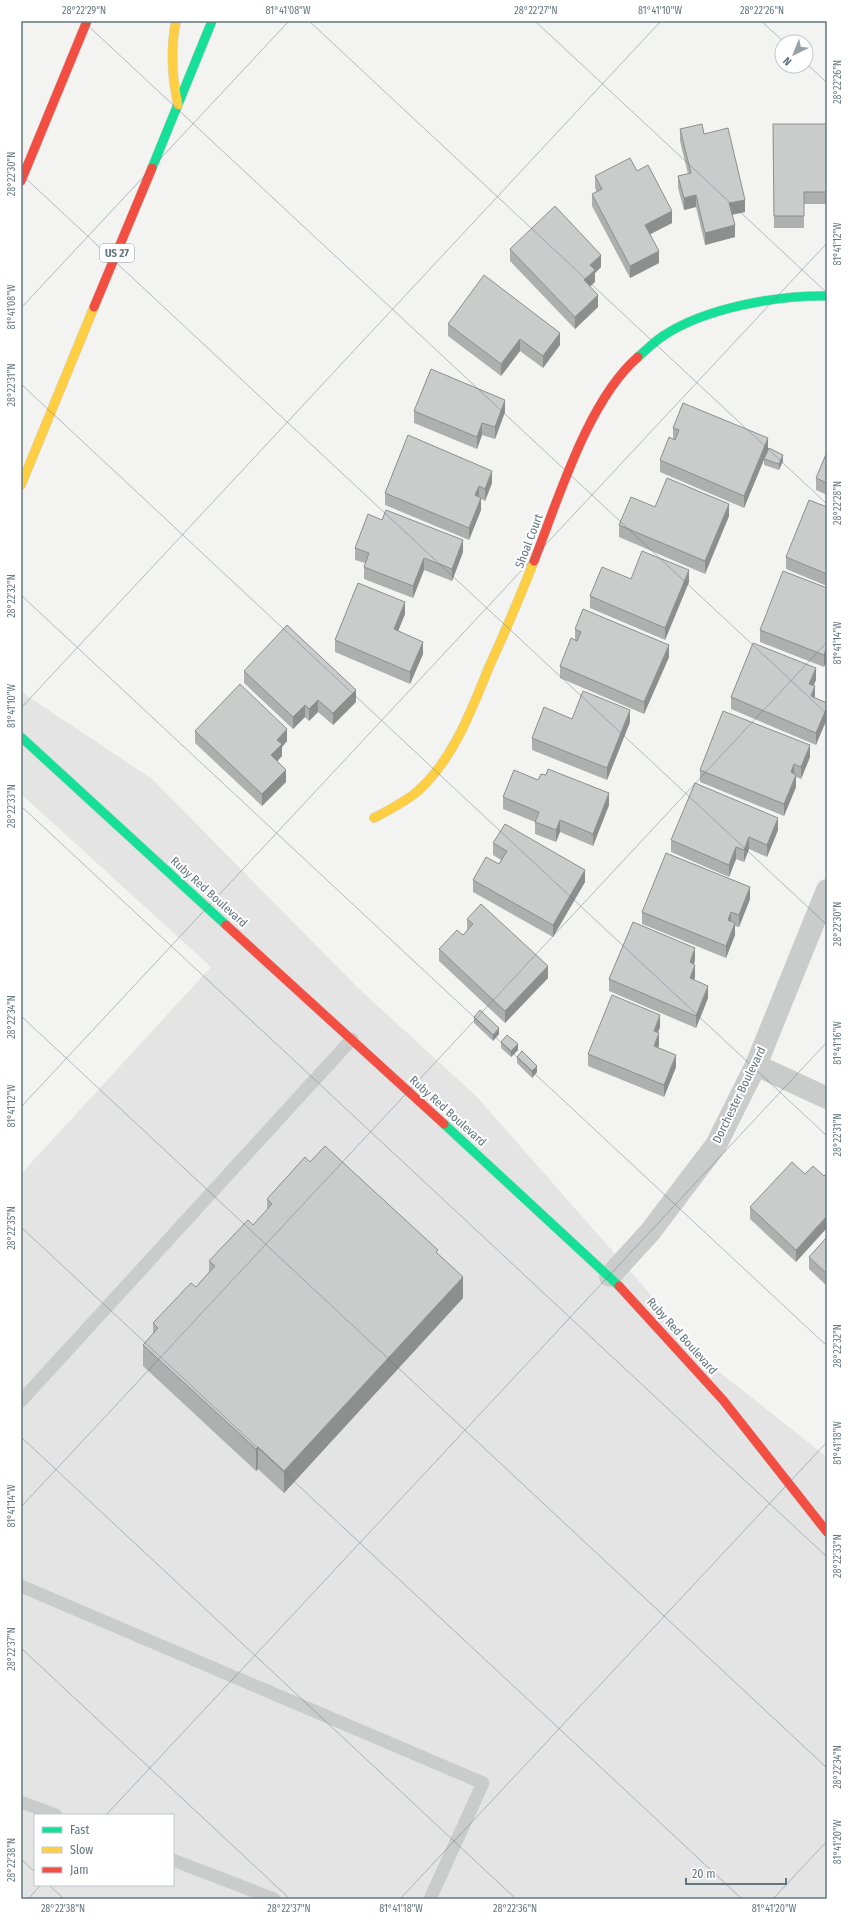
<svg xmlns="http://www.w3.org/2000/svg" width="848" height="1920" font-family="'Fira Sans Condensed',sans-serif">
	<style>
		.built { fill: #e3e4e3; fill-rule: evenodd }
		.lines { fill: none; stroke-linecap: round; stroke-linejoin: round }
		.fast-casing { stroke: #d0d1d1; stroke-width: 10 }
		.slow-casing { stroke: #d0d1d1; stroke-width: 10 }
		.jam-casing { stroke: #d0d1d1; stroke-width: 10 }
		.lane { stroke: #cacccc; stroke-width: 13 }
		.street { stroke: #cacccc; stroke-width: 22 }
		.fast { stroke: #16e098; stroke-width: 9 }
		.slow { stroke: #ffcf43; stroke-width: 9 }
		.jam { stroke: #f24e42; stroke-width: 9 }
		.wall { fill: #aeafaf }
		.shaded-wall { fill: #8d8f8f }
		.building { fill: #cacccc; stroke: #8d8f8f }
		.ticks { fill: none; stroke: #637580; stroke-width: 1; stroke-opacity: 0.45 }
		.labels { text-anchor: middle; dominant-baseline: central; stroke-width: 4; stroke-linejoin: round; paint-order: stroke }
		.shield { fill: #fff; stroke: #929ea6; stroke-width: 1 }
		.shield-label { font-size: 11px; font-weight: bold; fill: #637580 }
		.street-label { font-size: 12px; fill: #637580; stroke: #fff }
		.neatline { fill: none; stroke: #637580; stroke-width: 1.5 }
		.ticks-label { font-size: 10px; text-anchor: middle; fill: #637580 }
	</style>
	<rect width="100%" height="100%" fill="#f3f3f1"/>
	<path class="built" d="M 21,692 L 152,779 L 358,988 L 476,1096 L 718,1371 L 827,1457 L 827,1899 L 21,1899 L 21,1174 L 211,967 L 21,794 ZM 35,1815 L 173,1815 L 173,1885 L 35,1885 Z"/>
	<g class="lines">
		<defs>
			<g id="fast">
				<polyline points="152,168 212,21"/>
				<path d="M 638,357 C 646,350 654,342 663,336 C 705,308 777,295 827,296"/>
				<polyline points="21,737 226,925"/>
				<polyline points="444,1124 619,1286"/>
			</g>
			<g id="slow">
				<path d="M 176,21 C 170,50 172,77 178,105"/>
				<polyline points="21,485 94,307"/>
				<path d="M 374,818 C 389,810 405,802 418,791 C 454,758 471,711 489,667 C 505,632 520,597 534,561"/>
			</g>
			<g id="jam">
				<polyline points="21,181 87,21"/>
				<polyline points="94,307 152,168"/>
				<path d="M 534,561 C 558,500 588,400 638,357"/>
				<polyline points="226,925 444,1124"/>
				<polyline points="619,1286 723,1400 827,1532"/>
			</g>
		</defs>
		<use href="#fast" class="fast-casing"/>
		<use href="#slow" class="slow-casing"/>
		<use href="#jam" class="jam-casing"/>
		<g class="lane">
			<polyline points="21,1401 352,1039"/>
			<polyline points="21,1586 483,1783 430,1899"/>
			<polyline points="21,1802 56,1815"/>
			<polyline points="173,1860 274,1899"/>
		</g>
		<g class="street">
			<polyline points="756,1065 827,1098"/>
			<polyline points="610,1276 650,1232 716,1145 756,1065 827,890"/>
		</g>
		<use href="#fast" class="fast"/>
		<use href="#slow" class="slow"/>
		<use href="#jam" class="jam"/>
	</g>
	<g class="wall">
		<polygon points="773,124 827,124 827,204 804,204 804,228 774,228"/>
		<polygon points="680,129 704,134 745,212 732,215 735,237 705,245 696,207 684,210 678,188 678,176 688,174 680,141"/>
		<polygon points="637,171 672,223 650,234 659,263 630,278 592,206 592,194 597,192 595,188 595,176"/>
		<polygon points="510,249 601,267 595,273 595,282 590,286 598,307 575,329 510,261"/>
		<polygon points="448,324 560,345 543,368 520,351 501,376 448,336"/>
		<polygon points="414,411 505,412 495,439 482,435 477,449 414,423"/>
		<polygon points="673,428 768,450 783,461 779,470 764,465 764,459 744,508 660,472 660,460 673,439"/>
		<polygon points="827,452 827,495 816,490 816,478"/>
		<polygon points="492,483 485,501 481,499 481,510 469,540 385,505 385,493"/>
		<polygon points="655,507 729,516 705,574 619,537 619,525"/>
		<polygon points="827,507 827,586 786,569 786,557"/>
		<polygon points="382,520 463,552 452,581 424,570 413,598 364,579 364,567 365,563 355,560 355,548"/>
		<polygon points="631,579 689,582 665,640 590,608 590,596"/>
		<polygon points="827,588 827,659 824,667 760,642 760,630"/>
		<polygon points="405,614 398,631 423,654 410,684 335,652 335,640"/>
		<polygon points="575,629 669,657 644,714 560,678 560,666 575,640"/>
		<polygon points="244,671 356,702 333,725 318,712 309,721 305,717 293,729 244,683"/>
		<polygon points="816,680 814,685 815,698 827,703 816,745 731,709 731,697"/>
		<polygon points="572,719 630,722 607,780 532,750 532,738"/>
		<polygon points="195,731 287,741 282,747 282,756 277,761 286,782 262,806 195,743"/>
		<polygon points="810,757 801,779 796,777 796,787 784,816 700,782 700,770"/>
		<polygon points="538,780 609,805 593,846 560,832 556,842 535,834 535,822 503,809 503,797"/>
		<polygon points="778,830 767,857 749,849 744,862 736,859 729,877 671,852 671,840"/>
		<polygon points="493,843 585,882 553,937 473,892 473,880 499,864 501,860 493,855"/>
		<polygon points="750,899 739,927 735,926 735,935 726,958 642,924 642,912"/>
		<polygon points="467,919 548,978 505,1023 439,961 439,949 463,935 467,930"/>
		<polygon points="695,960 694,964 695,977 694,980 708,998 696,1028 609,991 609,979"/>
		<polygon points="474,1017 499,1034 493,1041 474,1023"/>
		<polygon points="660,1027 658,1033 659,1045 658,1047 676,1067 664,1097 588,1066 588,1054"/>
		<polygon points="501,1042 518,1050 511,1057 501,1048"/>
		<polygon points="517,1057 537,1072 532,1078 517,1063"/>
		<polygon points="310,1162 438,1254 463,1298 284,1493 258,1469 256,1471 143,1366 143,1345 153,1334 153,1323 196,1287 209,1272 209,1261 253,1225 267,1210 267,1199"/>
		<polygon points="805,1174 796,1262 750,1219 750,1207"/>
		<polygon points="827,1237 827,1286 809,1269 809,1257"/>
	</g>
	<g class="shaded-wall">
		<polygon points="696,195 696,207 684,210 684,198"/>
		<polygon points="745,200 745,212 729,215 729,203"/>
		<polygon points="672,211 672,223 645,237 645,225"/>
		<polygon points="735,225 735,237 705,245 705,233"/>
		<polygon points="659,251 659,263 630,278 630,266"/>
		<polygon points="601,255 601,267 595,273 595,282 584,292 584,280 590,265"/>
		<polygon points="598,295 598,307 575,329 575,317"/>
		<polygon points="560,333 560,345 543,368 543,356"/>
		<polygon points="520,339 520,351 501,376 501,364"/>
		<polygon points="505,400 505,412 495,439 495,427"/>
		<polygon points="482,423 482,435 477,449 477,437"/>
		<polygon points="768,438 768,450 744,508 744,496"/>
		<polygon points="783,455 783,461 779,470 779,464"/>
		<polygon points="492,471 492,483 485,501 485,489"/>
		<polygon points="479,486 479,498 475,495"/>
		<polygon points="481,498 481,510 469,540 469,528"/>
		<polygon points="729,504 729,516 705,574 705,561"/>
		<polygon points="463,540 463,552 452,581 452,569"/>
		<polygon points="424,558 424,570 413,598 413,586"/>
		<polygon points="689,570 689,582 665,640 665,628"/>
		<polygon points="405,602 405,614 394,641 394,629"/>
		<polygon points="423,642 423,654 410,684 410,672"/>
		<polygon points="669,645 669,657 644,714 644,702"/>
		<polygon points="827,647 827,659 824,667 824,655"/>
		<polygon points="816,668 816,680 809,696 809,684"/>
		<polygon points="815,686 815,698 811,696"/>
		<polygon points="356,690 356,702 333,725 333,713"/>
		<polygon points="318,700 318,712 309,721 309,709"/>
		<polygon points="305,705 305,717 293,729 293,717"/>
		<polygon points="827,707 827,719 816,745 816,733"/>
		<polygon points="630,710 630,722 607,780 607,768"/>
		<polygon points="287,729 287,741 282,747 282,756 271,768 271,755 277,740"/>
		<polygon points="810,745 810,757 801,779 801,767"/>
		<polygon points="794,764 794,776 791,772"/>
		<polygon points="286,770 286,782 262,806 262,794"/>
		<polygon points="796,775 796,787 784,816 784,804"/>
		<polygon points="609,793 609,805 593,846 593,834"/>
		<polygon points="778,818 778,830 767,857 767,845"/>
		<polygon points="560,820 560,832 556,842 556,830"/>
		<polygon points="749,837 749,849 744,862 744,850"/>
		<polygon points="736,847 736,859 729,877 729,865"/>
		<polygon points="585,870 585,882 553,937 553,925"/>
		<polygon points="750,887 750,899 739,927 739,915"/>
		<polygon points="731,912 731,924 728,920"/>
		<polygon points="735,923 735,935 726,958 726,946"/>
		<polygon points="695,948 695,960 690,974 690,962"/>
		<polygon points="695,965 695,977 690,990 690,978"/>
		<polygon points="548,966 548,978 505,1023 505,1011"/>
		<polygon points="708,986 708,998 696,1028 696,1016"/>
		<polygon points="660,1015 660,1027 654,1043 654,1031"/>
		<polygon points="499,1028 499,1034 493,1041 493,1035"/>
		<polygon points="659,1033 659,1045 654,1058 654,1046"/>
		<polygon points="518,1044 518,1050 511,1057 511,1051"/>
		<polygon points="676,1055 676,1067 664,1097 664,1085"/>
		<polygon points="537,1066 537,1072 532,1078 532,1071"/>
		<polygon points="827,1216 827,1228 796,1262 796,1250"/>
		<polygon points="463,1277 463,1298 284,1493 284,1471"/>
		<polygon points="258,1447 258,1469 256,1471 256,1449"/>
	</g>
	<g class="building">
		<polygon points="702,124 704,134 728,128 745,200 729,203 735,225 705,233 696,195 684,198 678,176 691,173 680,129"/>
		<polygon points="773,124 827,124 827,192 804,192 804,216 774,216"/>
		<polygon points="630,158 637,171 648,165 672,211 645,225 659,251 630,266 592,194 602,189 595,176"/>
		<polygon points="555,206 601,255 590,265 595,270 584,280 598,295 575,317 510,249"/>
		<polygon points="484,275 560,333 543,356 520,339 501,364 448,324"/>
		<polygon points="431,369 505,400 495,427 482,423 477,437 414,411"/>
		<polygon points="683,403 768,438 744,496 660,460 669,437 675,440 679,430 673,428"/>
		<polygon points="408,435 492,471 485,489 479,486 475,495 481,498 469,528 385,493"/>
		<polygon points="769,448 783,455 779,464 764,459"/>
		<polygon points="827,452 827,483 816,478"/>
		<polygon points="667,478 729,504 705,561 619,525 631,497 655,507"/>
		<polygon points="809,500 827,507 827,574 786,557"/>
		<polygon points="386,510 463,540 452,569 424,558 413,586 364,567 369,553 355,548 368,514 382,520"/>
		<polygon points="642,551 689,570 665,628 590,596 602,567 631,579"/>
		<polygon points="783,571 827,588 827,647 824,655 760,630"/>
		<polygon points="358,583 405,602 394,629 423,642 410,672 335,640"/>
		<polygon points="583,609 669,645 644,702 560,666 571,638 577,641 581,632 575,629"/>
		<polygon points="287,625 356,690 333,713 318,700 309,709 305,705 293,717 244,671"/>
		<polygon points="753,643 816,668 809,684 815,686 811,696 827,703 827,707 816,733 731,697"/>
		<polygon points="240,684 287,729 277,740 282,744 271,755 286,770 262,794 195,731"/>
		<polygon points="583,691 630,710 607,768 532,738 544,707 572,719"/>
		<polygon points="723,711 810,745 801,767 794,764 791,772 796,775 784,804 700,770"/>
		<polygon points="548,769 609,793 593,834 560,820 556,830 535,822 539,812 503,797 514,770 538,780 541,774 546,775"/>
		<polygon points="695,783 778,818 767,845 749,837 744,850 736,847 729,865 671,840"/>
		<polygon points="505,824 585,870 553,925 473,880 486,857 499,864 507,851 493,843"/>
		<polygon points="666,853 750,887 739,915 731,912 728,920 735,923 726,946 642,912"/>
		<polygon points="481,904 548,966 505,1011 439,949 457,930 463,935 473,924 467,919"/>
		<polygon points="633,922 695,948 690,962 695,965 690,978 708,986 696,1016 609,979"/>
		<polygon points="612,995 660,1015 654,1031 659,1033 654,1046 676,1055 664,1085 588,1054"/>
		<polygon points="480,1010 499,1028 493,1035 474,1017"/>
		<polygon points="507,1035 518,1044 511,1051 501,1042"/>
		<polygon points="522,1051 537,1066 532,1071 517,1057"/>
		<polygon points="325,1146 438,1250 436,1252 463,1277 284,1471 258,1447 256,1449 143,1345 158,1328 153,1323 191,1283 196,1287 215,1266 209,1261 248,1220 253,1225 272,1204 267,1199 305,1157 310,1162"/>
		<polygon points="792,1162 805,1174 813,1166 824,1176 827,1173 827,1216 796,1250 750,1207"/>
		<polygon points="827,1237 827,1274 809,1257"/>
	</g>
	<path class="ticks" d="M 83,21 L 827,714M 309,21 L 827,504M 535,21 L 827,293M 761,21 L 784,42M 806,63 L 827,83M 21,174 L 827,925M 21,308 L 289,21M 21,384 L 827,1136M 21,595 L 827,1346M 21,708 L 661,21M 21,806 L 827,1557M 21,1016 L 827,1768M 21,1107 L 827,243M 21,1227 L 742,1899M 21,1437 L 516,1899M 21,1507 L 827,642M 21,1648 L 290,1899M 106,1815 L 827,1042M 21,1859 L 35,1872M 49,1885 L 64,1899M 28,1899 L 41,1885M 400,1899 L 827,1442M 773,1899 L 827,1841"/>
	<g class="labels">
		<rect class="shield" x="100" y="244" width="34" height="18" rx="3"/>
		<g class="shield-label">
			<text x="117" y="253">US 27</text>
		</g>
		<g class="street-label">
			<text transform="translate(529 541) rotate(-69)">Shoal Court</text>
			<text transform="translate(209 892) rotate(42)">Ruby Red Boulevard</text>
			<text transform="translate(739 1095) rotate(-64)">Dorchester Boulevard</text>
			<text transform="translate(448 1111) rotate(42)">Ruby Red Boulevard</text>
			<text transform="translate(682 1336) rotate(48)">Ruby Red Boulevard</text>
		</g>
	</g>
	<rect width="848" height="1920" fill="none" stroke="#ffffff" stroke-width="44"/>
	<rect x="34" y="1814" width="140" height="72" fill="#ffffff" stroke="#c1c8cc"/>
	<rect x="42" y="1827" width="20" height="6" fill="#16e098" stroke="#c1c8cc"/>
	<text x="70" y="1834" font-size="12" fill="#637580">Fast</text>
	<rect x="42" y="1847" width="20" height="6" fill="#ffcf43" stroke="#c1c8cc"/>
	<text x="70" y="1854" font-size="12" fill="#637580">Slow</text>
	<rect x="42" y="1867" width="20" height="6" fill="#f24e42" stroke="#c1c8cc"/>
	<text x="70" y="1874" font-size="12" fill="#637580">Jam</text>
	<g transform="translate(794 54) rotate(223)"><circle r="19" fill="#ffffff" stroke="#c1c8cc"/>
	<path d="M0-3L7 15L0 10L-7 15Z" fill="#95a1a8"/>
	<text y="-6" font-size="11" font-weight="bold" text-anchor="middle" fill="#637580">N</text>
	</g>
	<path d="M686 1878v6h100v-6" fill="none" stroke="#637580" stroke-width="2"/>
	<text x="692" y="1878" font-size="12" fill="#637580" stroke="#ffffff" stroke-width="3" paint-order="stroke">20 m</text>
	<rect x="22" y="22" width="804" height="1876" class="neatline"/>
	<g class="ticks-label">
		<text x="84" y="14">28°22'29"N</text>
		<text x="288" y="14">81°41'08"W</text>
		<text x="536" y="14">28°22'27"N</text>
		<text x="660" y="14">81°41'10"W</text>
		<text x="762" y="14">28°22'26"N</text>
		<text transform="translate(837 82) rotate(-90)" y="4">28°22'26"N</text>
		<text transform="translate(11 174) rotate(-90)" y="4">28°22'30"N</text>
		<text transform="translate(837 244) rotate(-90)" y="4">81°41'12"W</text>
		<text transform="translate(11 307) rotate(-90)" y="4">81°41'08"W</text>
		<text transform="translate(11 385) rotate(-90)" y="4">28°22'31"N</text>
		<text transform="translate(837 503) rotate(-90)" y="4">28°22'28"N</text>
		<text transform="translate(11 596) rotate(-90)" y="4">28°22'32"N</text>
		<text transform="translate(837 643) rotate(-90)" y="4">81°41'14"W</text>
		<text transform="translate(11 706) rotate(-90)" y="4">81°41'10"W</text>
		<text transform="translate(11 806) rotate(-90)" y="4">28°22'33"N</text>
		<text transform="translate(837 924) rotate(-90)" y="4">28°22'30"N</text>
		<text transform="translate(11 1017) rotate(-90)" y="4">28°22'34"N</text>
		<text transform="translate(837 1043) rotate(-90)" y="4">81°41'16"W</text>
		<text transform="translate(11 1106) rotate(-90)" y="4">81°41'12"W</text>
		<text transform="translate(837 1135) rotate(-90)" y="4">28°22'31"N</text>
		<text transform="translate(11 1228) rotate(-90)" y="4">28°22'35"N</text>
		<text transform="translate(837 1346) rotate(-90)" y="4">28°22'32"N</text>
		<text transform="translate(837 1443) rotate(-90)" y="4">81°41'18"W</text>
		<text transform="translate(11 1506) rotate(-90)" y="4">81°41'14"W</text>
		<text transform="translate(837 1556) rotate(-90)" y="4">28°22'33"N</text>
		<text transform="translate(11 1649) rotate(-90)" y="4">28°22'37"N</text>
		<text transform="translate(837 1767) rotate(-90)" y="4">28°22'34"N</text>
		<text transform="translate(837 1842) rotate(-90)" y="4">81°41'20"W</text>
		<text transform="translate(11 1860) rotate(-90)" y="4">28°22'38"N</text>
		<text x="63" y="1912">28°22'38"N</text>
		<text x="289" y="1912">28°22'37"N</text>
		<text x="401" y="1912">81°41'18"W</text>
		<text x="515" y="1912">28°22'36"N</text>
		<text x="774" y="1912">81°41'20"W</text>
	</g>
</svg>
